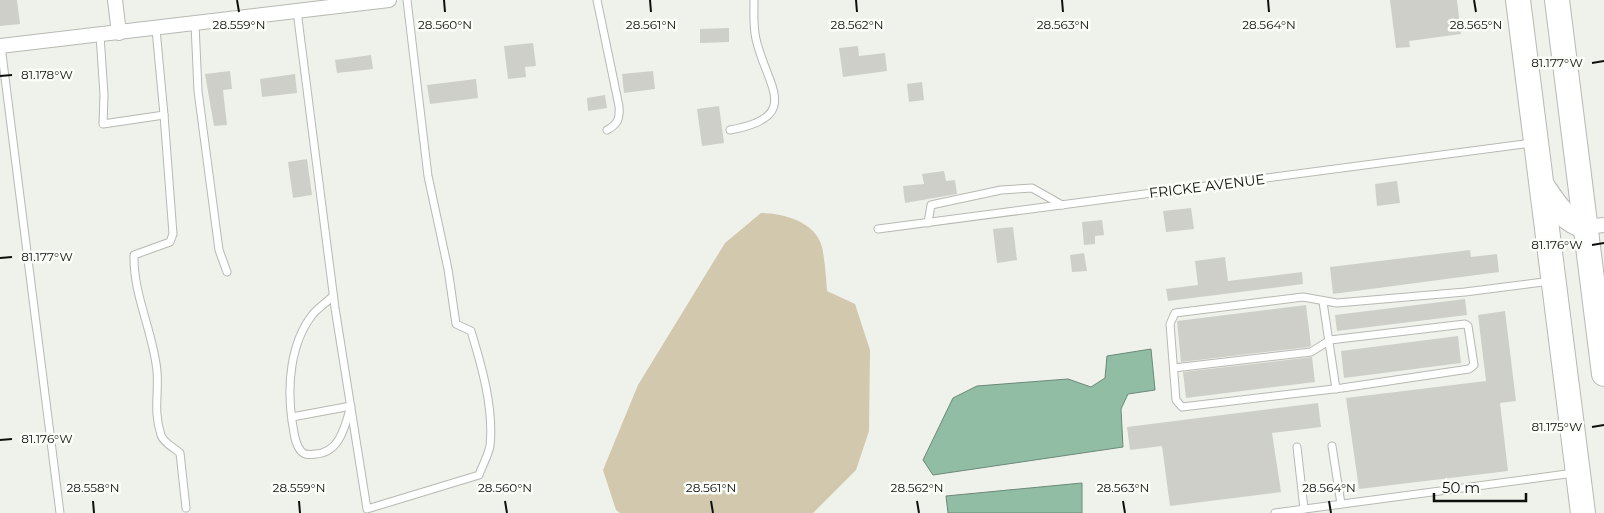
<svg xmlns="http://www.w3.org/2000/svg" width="1604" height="513" font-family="Montserrat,sans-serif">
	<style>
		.green { fill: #d2c8ae }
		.water { fill: #92bda5; stroke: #6b8978 }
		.building { fill: #cfcfc9 }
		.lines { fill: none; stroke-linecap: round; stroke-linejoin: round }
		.service-casing { stroke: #b7b9b4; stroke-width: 9 }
		.minor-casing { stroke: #b7b9b4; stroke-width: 16 }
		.trunk-casing { stroke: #b7b9b4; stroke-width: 26 }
		.service { stroke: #fff; stroke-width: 7 }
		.minor { stroke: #fff; stroke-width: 14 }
		.trunk { stroke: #fff; stroke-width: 24 }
		.ticks { fill: none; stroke: #0f100e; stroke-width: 2 }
		.labels { text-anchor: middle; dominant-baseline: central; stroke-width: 5; stroke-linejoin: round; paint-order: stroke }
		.street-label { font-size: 14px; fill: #0f100e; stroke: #fcfff9 }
		.ticks-label { font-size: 12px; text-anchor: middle; fill: #0f100e; stroke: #fcfff9; stroke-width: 5; stroke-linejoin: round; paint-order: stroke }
	</style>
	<rect width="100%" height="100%" fill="#eff1eb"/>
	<path class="green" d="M 761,213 C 783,213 816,222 822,247 C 825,261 826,277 827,291 L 855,304 L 870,350 L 869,431 L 856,470 L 813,513 L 620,513 L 616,510 L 603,470 L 638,385 L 725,243 Z"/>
	<g class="water">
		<polygon points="1151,349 1155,390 1128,394 1121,409 1123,447 933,475 923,460 953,398 977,386 1068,379 1091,387 1105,378 1107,356"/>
		<polygon points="1082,483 1082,513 948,513 946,496"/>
	</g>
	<g class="building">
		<polygon points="0,0 17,0 20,24 0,26"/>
		<polygon points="1390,0 1457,0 1461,34 1409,41 1410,47 1396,48"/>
		<polygon points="729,28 729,42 700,43 700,29"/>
		<polygon points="533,43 536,66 525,67 526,77 508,79 504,46"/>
		<polygon points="858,46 859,56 885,53 887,71 843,77 839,48"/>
		<polygon points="371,55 373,69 337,73 335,60"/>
		<polygon points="230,71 232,89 223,90 227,125 214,126 205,74"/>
		<polygon points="653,71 655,89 624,93 622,74"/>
		<polygon points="295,74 297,93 262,97 260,79"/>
		<polygon points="476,79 478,98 430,104 427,85"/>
		<polygon points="922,82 924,100 909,102 907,84"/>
		<polygon points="605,95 607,108 588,111 587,98"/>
		<polygon points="719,106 724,143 702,146 697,109"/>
		<polygon points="307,159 312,195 293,198 288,162"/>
		<polygon points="944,171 946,181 955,180 957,194 905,203 903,186 924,184 922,174"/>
		<polygon points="1397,181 1400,203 1377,206 1375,184"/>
		<polygon points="1191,208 1194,229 1166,232 1163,211"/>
		<polygon points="1102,220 1104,235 1095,236 1095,244 1084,245 1082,222"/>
		<polygon points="1013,227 1017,260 997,263 993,229"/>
		<polygon points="1470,250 1471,257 1497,254 1499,272 1333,294 1330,267"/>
		<polygon points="1084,253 1087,271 1072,272 1070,255"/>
		<polygon points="1225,257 1228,281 1302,272 1303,284 1168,301 1166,289 1198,285 1195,261"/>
		<polygon points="1465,299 1467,315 1337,331 1335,315"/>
		<polygon points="1306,305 1311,346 1309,347 1181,362 1177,321"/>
		<polygon points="1505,311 1516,401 1500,403 1508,471 1359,489 1346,398 1486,381 1478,315"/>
		<polygon points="1458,336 1461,363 1344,378 1341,351"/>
		<polygon points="1312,357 1315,382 1186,398 1183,372"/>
		<polygon points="1318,403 1321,427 1272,433 1281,492 1170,506 1162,446 1130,450 1127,427"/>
	</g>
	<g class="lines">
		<defs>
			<g id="service">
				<path d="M 597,0 L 619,106 C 620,119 618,124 607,130"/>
				<path d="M 297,11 L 335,308 L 367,509 L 479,475 C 482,466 488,456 490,446 C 494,409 482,367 471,331 L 456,324 L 448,269 L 428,176 L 407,0"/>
				<polyline points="195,24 198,91 219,250 227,272"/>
				<polyline points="100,35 104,95 103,124 164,115 156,29"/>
				<polyline points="1,46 60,513"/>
				<path d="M 164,115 L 173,234 L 170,242 L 134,255 C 133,295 153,331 157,371 C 159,394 153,410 161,435 C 163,442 174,448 180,453 L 186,508"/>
				<path d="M 730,130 C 804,117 766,85 756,39 C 753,27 754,12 754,0"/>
				<polyline points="928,223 931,205 1001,190 1032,188 1062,205"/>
				<polyline points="878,229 1532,143"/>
				<polyline points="1323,302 1336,389"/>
				<polyline points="1174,368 1311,352 1330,340 1465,324 1468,326 1474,365 1469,369 1342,388 1182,407 1176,400 1170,324 1175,313 1303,297 1337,303 1465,292 1551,281"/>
				<path d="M 292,417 L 351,406 C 345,426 340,453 315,454 C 310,455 304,455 301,451 C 294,443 294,430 292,421 C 287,386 290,343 313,314 C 318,308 327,302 333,296"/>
				<polyline points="1332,446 1341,504"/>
				<polyline points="1297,447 1304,509"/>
				<polyline points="1275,513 1574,473"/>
			</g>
			<g id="minor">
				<polyline points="115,0 119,33"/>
				<polyline points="0,46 389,0"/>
				<polyline points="1586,227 1604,225"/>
			</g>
			<g id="trunk">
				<polyline points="1518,0 1583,513"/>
				<polyline points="1557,0 1604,374"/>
				<path d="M 1543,187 C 1555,205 1564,220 1586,227"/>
			</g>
		</defs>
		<use href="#service" class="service-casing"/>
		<use href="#minor" class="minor-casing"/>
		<use href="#trunk" class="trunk-casing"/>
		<use href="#service" class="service"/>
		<use href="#minor" class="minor"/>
		<use href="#trunk" class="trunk"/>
	</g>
	<path class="ticks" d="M 237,0 L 239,12M 444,0 L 445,12M 650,0 L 651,12M 856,0 L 857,12M 1062,0 L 1063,12M 1268,0 L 1269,12M 1474,0 L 1476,12M 1592,63 L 1604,61M 0,76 L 12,75M 1592,245 L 1604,243M 0,258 L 12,257M 1592,427 L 1604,425M 0,440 L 12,439M 93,501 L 94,513M 299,501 L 300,513M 505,501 L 507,513M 711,501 L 713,513M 917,501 L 919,513M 1123,501 L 1125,513M 1329,501 L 1331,513"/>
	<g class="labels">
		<g class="street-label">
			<text transform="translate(1207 186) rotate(-7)">FRICKE AVENUE</text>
		</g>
	</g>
	<g class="ticks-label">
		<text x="239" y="29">28.559°N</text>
		<text x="445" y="29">28.560°N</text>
		<text x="651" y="29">28.561°N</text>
		<text x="857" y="29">28.562°N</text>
		<text x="1063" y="29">28.563°N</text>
		<text x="1269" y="29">28.564°N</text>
		<text x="1476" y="29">28.565°N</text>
		<text x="1557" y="67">81.177°W</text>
		<text x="47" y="79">81.178°W</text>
		<text x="1557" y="249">81.176°W</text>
		<text x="47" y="261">81.177°W</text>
		<text x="1557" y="431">81.175°W</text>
		<text x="47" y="443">81.176°W</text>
		<text x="93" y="492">28.558°N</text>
		<text x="299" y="492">28.559°N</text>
		<text x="505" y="492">28.560°N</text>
		<text x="711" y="492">28.561°N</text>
		<text x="917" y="492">28.562°N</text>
		<text x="1123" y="492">28.563°N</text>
		<text x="1329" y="492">28.564°N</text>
	</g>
	<path d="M1434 493v8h92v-8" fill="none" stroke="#0f100e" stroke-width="2.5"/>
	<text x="1442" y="493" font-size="15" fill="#0f100e" stroke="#fcfff9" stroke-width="4" paint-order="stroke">50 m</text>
</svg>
